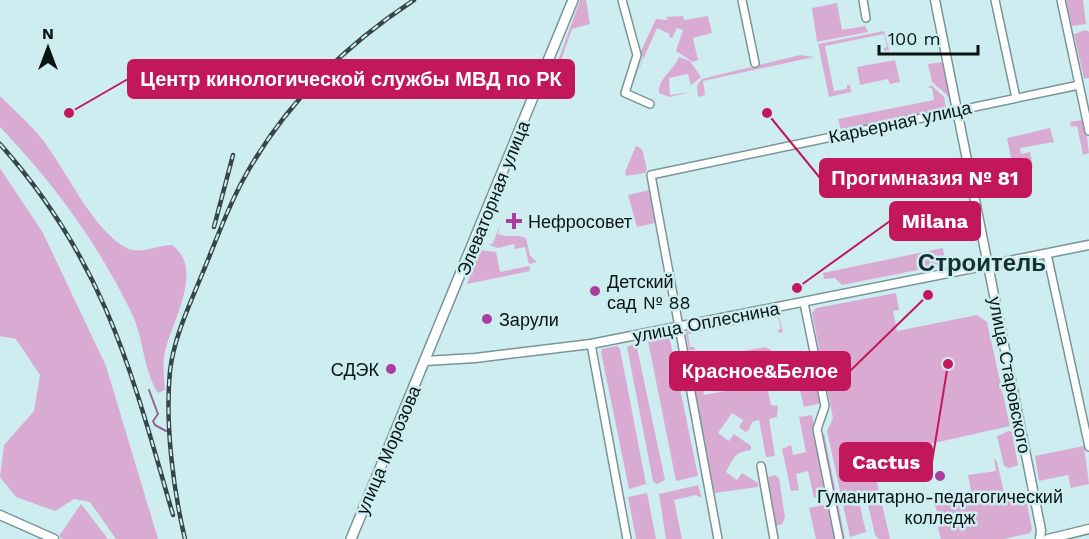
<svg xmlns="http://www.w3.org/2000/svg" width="1089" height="539" font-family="'Work Sans',sans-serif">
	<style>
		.green { fill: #daabd2 }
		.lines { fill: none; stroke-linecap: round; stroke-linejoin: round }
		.stream { stroke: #966592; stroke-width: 2 }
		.minor-casing { stroke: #789598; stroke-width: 10 }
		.tertiary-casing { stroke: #789598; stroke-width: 11 }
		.secondary-casing { stroke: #789598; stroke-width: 12 }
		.minor { stroke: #fff; stroke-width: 7 }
		.tertiary { stroke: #fff; stroke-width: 8 }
		.secondary { stroke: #fff; stroke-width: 9 }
		.rail-casing { stroke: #364648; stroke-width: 4.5 }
		.rail { stroke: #ceedf0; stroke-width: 2; stroke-dasharray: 7; stroke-linecap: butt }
		.poi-dot { fill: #aa3e9f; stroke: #ceedf0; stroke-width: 2 }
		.labels { text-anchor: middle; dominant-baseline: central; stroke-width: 5; stroke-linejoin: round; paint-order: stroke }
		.street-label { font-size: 18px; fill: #081314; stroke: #ceedf0 }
		.poi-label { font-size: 18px; fill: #081314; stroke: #ceedf0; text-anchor: start }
		.district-label { font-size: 24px; font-weight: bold; fill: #152f32; stroke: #ceedf0 }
		.leader { fill: none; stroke: #c2185b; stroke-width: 2 }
		.callout-dot { fill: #c2185b; stroke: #ceedf0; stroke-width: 2 }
		.callout { fill: #c2185b; stroke: #c2185b; stroke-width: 2 }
		.callout-label { font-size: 20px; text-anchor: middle; font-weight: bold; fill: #fff }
	</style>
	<rect width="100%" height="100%" fill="#ceedf0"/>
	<g class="green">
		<polygon points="580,0 586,0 590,24 572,29 558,69 559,78 552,78"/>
		<polygon points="1066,0 1083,0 1086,24 1072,26"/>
		<polygon points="837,3 842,30 865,26 868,32 817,42 812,8"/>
		<polygon points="683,16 684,20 708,16 712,33 693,38 698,60 693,62 676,51 683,30 677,28 672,38 669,37 670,34 657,28 631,87 643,58 641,51 656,19 668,20 666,17"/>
		<polygon points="1086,30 1089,32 1089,78 1084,79 1074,34"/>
		<polygon points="884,31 889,50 884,51 884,48 887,47 884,34 825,46 834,91 847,89 847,85 850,85 851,92 829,97 818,44"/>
		<polygon points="800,55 814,57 703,81 705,95 698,97 697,85 702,79"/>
		<path d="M 679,57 L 690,61 L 701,77 L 691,85 L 688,74 L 669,78 L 670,95 L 692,92 L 669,97 L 659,93 C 658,78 674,70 679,57 Z"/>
		<polygon points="895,60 900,82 890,84 888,79 860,85 857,67"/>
		<polygon points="943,62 952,108 948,96 932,82 928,64"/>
		<polygon points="931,85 944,97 946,109 841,130 838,119 934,100 932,88 928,88"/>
		<path d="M 0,96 C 14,110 30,124 42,139 C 67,171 92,230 127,248 C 140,255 157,245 172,245 C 207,270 168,327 164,357 C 163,368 164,379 165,390 L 158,393 C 143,369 144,339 132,314 C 99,245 53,182 0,127 Z"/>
		<polygon points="1082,120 1085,122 1089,153 1083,155 1077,126 1071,127 1070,122"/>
		<polygon points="1050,128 1054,142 1020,148 1021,154 1030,152 1033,167 1014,172 1007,138"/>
		<polygon points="636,146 642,149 647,170 645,173 626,176 625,172"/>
		<polygon points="0,168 43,233 106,366 158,539 116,539 90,502 74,499 55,511 16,497 0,477 4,445 34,411 40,375 16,339 0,336"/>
		<polygon points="886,172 889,190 852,197 850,178"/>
		<polygon points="649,190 655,223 637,227 628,195"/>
		<path d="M 500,225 L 498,234 C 508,238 516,234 526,238 L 530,256 L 537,262 L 529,264 L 525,247 L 515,249 L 514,244 L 498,248 L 489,245 L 493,243 Z"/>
		<polygon points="943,248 945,261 938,266 842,285 835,278 824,279 823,273"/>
		<polygon points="480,250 496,252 500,272 529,266 530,271 467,284"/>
		<polygon points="896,293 899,310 893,311 897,331 977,315 987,322 1010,426 871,457 890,539 879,539 875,535 865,492 857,490 853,506 860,506 866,532 850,537 827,431 833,418 812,313 816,308"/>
		<polygon points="778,314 783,332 779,333 778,330 781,329 778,317 688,334 690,347 694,347 695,350 689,350 686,332"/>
		<polygon points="669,335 698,476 676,481 648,341"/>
		<polygon points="636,343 665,480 657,484 653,481 627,347"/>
		<polygon points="617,346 620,349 646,484 629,489 601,352 602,349"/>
		<polygon points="765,347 771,350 772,358 769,360 714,371 711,369 711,357"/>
		<path d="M 696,361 L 701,380 L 705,379 L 702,382 L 704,395 L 757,385 L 755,372 L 749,372 L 763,369 L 771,405 L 778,406 L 777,417 L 769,419 L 775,456 L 766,457 L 759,420 L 752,422 L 749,430 L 745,432 L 739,427 L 743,420 L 732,413 L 718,433 L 729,441 L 734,434 L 751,446 L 751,450 C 733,452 733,460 726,472 L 737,480 L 742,473 L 758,483 L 758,487 L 714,493 L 690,366 L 690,362 Z"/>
		<polygon points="817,377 822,403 804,407 798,381"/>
		<polygon points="812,415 827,493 814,498 808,471 796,474 799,490 791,491 782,449 791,445 793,455 806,452 799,417"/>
		<polygon points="1009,431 1012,432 1018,465 1009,468 1004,466 997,436"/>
		<polygon points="824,433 845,538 842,537 822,437"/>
		<polygon points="1084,446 1089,484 1071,488 1068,475 1039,481 1035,456"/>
		<polygon points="994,458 997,462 1006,501 1026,499 1032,529 1030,533 1004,539 941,539 938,529 940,517 932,500 971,491 968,475 996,471"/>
		<polygon points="775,475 779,478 785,518 782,524 776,526 768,477"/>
		<polygon points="698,485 702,498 696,495 674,500 682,539 666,539 659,494"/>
		<polygon points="647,493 656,539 636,539 628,497"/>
		<polygon points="81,504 108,539 63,539 59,536"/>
		<polygon points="829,504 836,539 816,539 809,508"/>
	</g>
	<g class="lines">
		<polyline class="stream" points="149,390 158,414 153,421 155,425 166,431"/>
		<defs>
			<g id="minor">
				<polyline points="622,0 637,55 625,93 650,104"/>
				<polyline points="742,0 755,63"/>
				<polyline points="863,0 866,18"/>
				<polyline points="995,0 1016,98"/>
				<polyline points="1061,0 1089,131"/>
				<polyline points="1047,254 1089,447"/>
				<polyline points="804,303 825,406 817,429 839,539"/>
				<polyline points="591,344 627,539"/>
				<polyline points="761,466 774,539"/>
				<polyline points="718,539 651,175 1079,85"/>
			</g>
			<g id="tertiary">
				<polyline points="935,0 1041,530 1040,539"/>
				<polyline points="425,361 475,358 591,344 1089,245"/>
				<polyline points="0,515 54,539"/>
				<polyline points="1048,539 1089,529"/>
			</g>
			<polyline id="secondary" points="351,539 573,0"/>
		</defs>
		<use href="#minor" class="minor-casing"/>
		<use href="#tertiary" class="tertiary-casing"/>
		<use href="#secondary" class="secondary-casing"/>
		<use href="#minor" class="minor"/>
		<use href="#tertiary" class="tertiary"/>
		<use href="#secondary" class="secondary"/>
		<defs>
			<g id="rail">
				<path d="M 0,144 C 104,261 131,369 173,515"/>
				<polyline points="214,227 233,155"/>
				<path d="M 185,539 C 173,489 165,423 170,371 C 174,337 190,304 203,272 C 216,241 227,209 243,180 C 283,106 344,46 414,0"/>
			</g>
		</defs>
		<use href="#rail" class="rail-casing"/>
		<use href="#rail" class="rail"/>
	</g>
	<g class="poi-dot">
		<path d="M511 212h6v6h6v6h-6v6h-6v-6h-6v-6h6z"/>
		<circle cx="595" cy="291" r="6"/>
		<circle cx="487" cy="319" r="6"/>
		<circle cx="391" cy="369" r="6"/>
		<circle cx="940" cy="476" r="6"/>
	</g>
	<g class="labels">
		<g class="street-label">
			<text transform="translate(900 122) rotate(-12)">Карьерная улица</text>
			<text transform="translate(493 198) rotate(-68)">Элеваторная улица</text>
			<text transform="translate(706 322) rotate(-11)">улица Оплеснина</text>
			<text transform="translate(1010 375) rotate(79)">улица Старовского</text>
			<text transform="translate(388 450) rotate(-67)">улица Морозова</text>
		</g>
		<g class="poi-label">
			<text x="528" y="221">Нефросовет</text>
			<text x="607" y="281">Детский<tspan x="607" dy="21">сад № 88</tspan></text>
			<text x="499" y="319">Зарули</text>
			<text x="379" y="369" text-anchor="end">СДЭК</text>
			<text x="940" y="496" text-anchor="middle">Гуманитарно-педагогический<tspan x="940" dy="21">колледж</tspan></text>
		</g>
		<g class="district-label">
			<text x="982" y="263">Строитель</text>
		</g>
	</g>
	<path class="leader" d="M69 113L128 79M767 113L820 178M797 288L890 221M928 295L850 371M948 364L932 462"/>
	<g class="callout-dot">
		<circle cx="69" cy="113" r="6"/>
		<circle cx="767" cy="113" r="6"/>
		<circle cx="797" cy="288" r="6"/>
		<circle cx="928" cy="295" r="6"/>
		<circle cx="948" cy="364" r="6"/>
	</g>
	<g class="callout">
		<rect x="128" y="60" width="446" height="38" rx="6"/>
		<rect x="820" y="159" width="211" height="38" rx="6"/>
		<rect x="890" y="202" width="90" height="38" rx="6"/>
		<rect x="670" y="352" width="180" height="38" rx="6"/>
		<rect x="840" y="443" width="92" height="38" rx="6"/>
	</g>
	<g class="callout-label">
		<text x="351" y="86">Центр кинологической службы МВД по РК</text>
		<text x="925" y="185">Прогимназия № 81</text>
		<text x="935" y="228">Milana</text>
		<text x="760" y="378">Красное&amp;Белое</text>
		<text x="886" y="469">Cactus</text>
	</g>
	<g transform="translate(48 48)" stroke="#ceedf0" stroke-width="4.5" paint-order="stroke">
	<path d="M0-4.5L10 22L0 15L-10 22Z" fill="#081314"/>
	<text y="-9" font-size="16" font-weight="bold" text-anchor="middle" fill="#081314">N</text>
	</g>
	<path d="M879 45v9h99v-9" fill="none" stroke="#081314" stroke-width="3"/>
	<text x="888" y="45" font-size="18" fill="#081314" stroke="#ceedf0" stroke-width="4.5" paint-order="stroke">100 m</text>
</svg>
